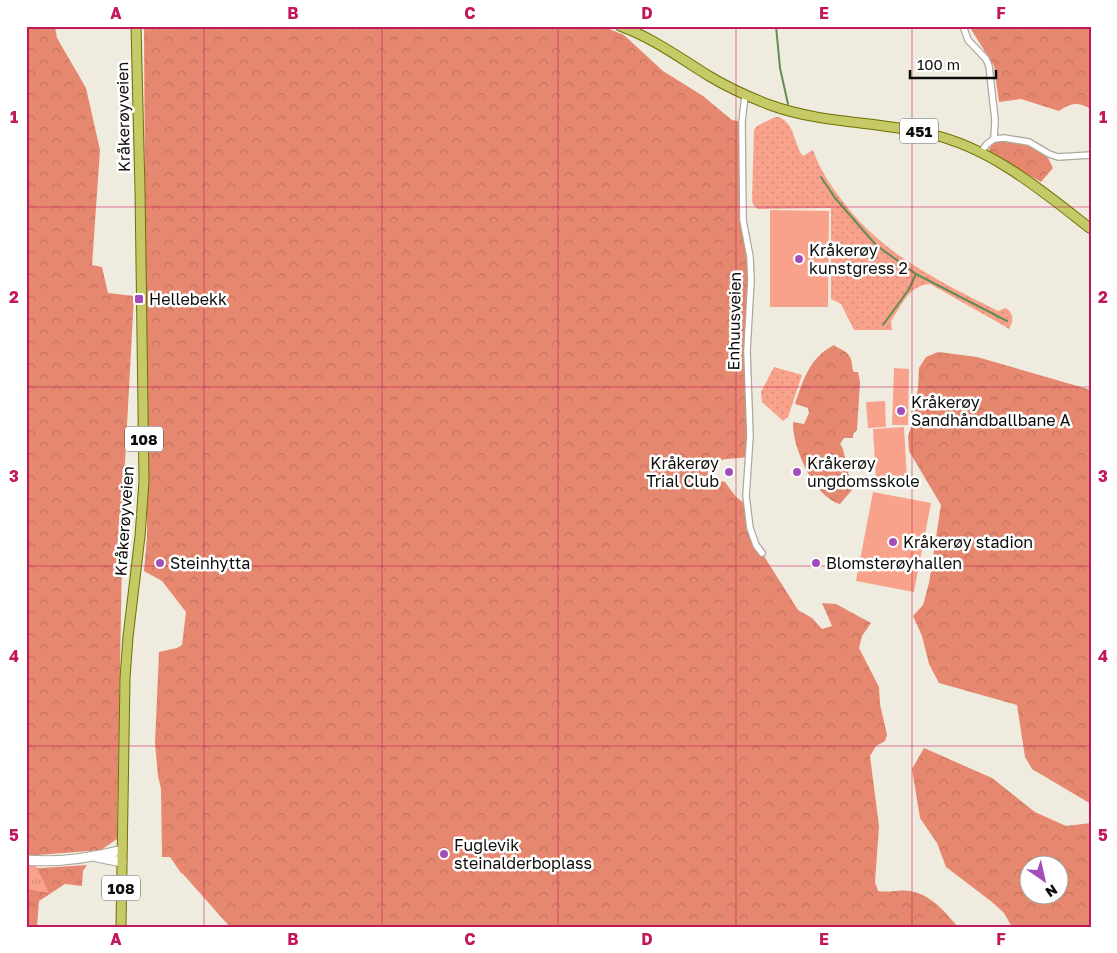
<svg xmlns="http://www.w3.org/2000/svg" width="1117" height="953" font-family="'Golos Text',sans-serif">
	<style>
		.grass { fill: url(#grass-dots) }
		.forest { fill: url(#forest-crowns); fill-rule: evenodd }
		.park { fill: url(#park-tufts) }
		.pitch { fill: #f9a28b }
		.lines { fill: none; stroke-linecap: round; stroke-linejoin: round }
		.stream { stroke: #638c56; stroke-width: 2 }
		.minor-casing { stroke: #ada89d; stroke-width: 8 }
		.secondary-casing { stroke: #ada89d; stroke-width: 11 }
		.primary-casing { stroke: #6c7103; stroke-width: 11 }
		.minor { stroke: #fff; stroke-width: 5.5 }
		.secondary { stroke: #fff; stroke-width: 9 }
		.primary { stroke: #c5ca66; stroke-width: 9 }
		.grid { fill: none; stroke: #c2185b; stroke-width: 1; stroke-opacity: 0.55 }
		.poi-dot { fill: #a34dbb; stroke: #fff; stroke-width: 2 }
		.labels { text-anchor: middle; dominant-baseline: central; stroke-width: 5; stroke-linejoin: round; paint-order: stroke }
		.shield { fill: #fff; stroke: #565653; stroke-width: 1 }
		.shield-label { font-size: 15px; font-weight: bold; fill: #0e0d09 }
		.street-label { font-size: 16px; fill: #0e0d09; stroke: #fff }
		.poi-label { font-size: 16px; fill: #0e0d09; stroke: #fff; text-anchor: start }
		.neatline { fill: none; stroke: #c2185b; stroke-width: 2 }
		.grid-label { font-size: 16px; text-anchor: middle; font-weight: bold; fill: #c2185b }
	</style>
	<defs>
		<pattern id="grass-dots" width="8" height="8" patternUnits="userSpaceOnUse" patternTransform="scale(1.25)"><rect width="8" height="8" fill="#f9a28b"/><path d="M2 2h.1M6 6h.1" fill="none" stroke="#d48a77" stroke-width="1.8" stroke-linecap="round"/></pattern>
		<pattern id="forest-crowns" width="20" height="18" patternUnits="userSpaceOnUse" patternTransform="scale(1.25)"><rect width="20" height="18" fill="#e6886f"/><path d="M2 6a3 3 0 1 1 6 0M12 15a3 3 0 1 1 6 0" fill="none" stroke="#c4745f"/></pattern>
		<pattern id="park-tufts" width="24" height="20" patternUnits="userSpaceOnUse" patternTransform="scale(1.25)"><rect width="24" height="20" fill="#f9a28b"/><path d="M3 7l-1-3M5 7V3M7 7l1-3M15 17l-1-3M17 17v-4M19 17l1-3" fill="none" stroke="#d48a77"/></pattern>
	</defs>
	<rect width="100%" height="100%" fill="#f0ebdf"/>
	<g class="grass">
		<path d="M 775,117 L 779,117 C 796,125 793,143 803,156 L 813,150 C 819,168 829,183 841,199 C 881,254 939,281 998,311 L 1006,308 C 1015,314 1013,322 1009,329 L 1006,327 L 930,284 C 909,285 902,305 891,321 L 892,330 L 854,330 L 841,304 L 831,299 L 831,208 L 758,209 L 754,206 L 752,201 L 754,130 L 757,126 Z"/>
		<polygon points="774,367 802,375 788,417 783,421 762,402 761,392"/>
	</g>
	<g class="forest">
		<polygon points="26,26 55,26 57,38 86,88 100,150 92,265 102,267 108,293 134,296 123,499 117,839 101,850 26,856"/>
		<path d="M 144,26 L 590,26 L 609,29 L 624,35 L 663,71 L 703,96 L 732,120 L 742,122 L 743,220 L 750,257 L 748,333 L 749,457 L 726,459 L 707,463 L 708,478 L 725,482 L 736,497 L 747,505 L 750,528 L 762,553 L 798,610 L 812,618 L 822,629 L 832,626 L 822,603 L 836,604 L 871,623 L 862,636 L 859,648 L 879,687 L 880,704 L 887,735 L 885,741 L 876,746 L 870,756 L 879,826 L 875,882 L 878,891 C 889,893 900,889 910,891 C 932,895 944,911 958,927 L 230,927 L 183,874 L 181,873 L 170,857 L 162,857 L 161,789 L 158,776 L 155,743 L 159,652 L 177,648 L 182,645 L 186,612 L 162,581 L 144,571 L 147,537 Z"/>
		<path d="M 969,26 L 1091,26 L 1091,109 C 1077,101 1071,103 1059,111 L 1021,99 L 999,102 L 994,66 Z"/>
		<polygon points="1008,140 1032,146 1046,154 1053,168 1041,182 990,153 989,149 993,143"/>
		<path d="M 834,345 C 839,349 847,351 850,357 C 853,362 851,368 854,372 L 858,372 L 860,382 L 857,430 L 853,434 L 853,438 L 844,438 L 840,444 L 843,449 L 852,490 L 840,504 C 814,497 792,447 793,422 L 804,424 L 809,413 L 808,408 L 795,404 C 803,380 810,357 834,345 Z"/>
		<polygon points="938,352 977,357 1091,390 1091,804 1032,769 1025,757 1017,705 939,683 929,664 922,636 913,616 923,605 929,583 941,505 909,451 908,436 912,425 918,388 919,368 926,357"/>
		<path d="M 924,748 L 992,778 L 1035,812 L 1066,826 L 1091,823 L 1091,927 L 1012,927 L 1004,913 L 992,902 L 946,867 L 937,843 L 920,818 L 919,812 L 912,769 ZM 1030,866 L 1060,866 L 1060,896 L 1030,896 Z"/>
		<polygon points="87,865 83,871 82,886 65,884 39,901 37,927 26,927 26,869"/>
	</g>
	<polygon class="park" points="26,865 36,866 49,893 26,889"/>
	<g class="pitch">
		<polygon points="770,210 829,211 828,307 770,307"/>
		<polygon points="894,368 909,369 908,425 892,425"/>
		<polygon points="885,401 886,427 868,428 866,402"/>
		<polygon points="904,427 907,479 876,481 873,429"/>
		<polygon points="873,492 931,503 914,592 856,581"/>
	</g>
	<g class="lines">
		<g class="stream">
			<polyline points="776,26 780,68 788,104"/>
			<polyline points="821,177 835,198 876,245 916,274 1007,321"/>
			<polyline points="883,325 909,289 916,274"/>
		</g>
		<defs>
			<g id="minor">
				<polyline points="963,26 968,40 986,59 989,66 995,120 994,139"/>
				<polyline points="745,96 742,122 743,220 750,257 751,280 747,351 750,436 746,496 750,528 756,545 762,553"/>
				<polyline points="981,152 987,144 994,139 1004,138 1029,142 1049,154 1058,157 1091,155"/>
			</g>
			<g id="secondary">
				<polyline points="97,857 122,862"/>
				<path d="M 26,860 C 59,863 91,858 122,850"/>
			</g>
			<g id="primary">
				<path d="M 620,26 C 653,38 680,58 709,76 C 729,88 749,97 770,105 C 822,124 877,121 930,134 C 992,148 1042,191 1091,229"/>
				<polyline points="121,927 125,678 128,637 140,536 144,481 140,190 136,26"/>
			</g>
		</defs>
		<use href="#minor" class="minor-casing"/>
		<use href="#secondary" class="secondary-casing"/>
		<use href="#primary" class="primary-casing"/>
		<use href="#minor" class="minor"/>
		<use href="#secondary" class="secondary"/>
		<use href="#primary" class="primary"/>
	</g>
	<path class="grid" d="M 204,26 L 204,927M 382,26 L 382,927M 558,26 L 558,927M 736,26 L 736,927M 912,26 L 912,927M 26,207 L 1091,207M 26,387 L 1091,387M 26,566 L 1091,566M 26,746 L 1091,746"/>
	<g class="poi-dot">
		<circle cx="799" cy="259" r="5"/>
		<rect x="134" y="294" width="10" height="10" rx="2.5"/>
		<circle cx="901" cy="411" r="5"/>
		<circle cx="729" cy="472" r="5"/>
		<circle cx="797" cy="472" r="5"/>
		<circle cx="893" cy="542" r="5"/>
		<circle cx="160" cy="563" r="5"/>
		<circle cx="816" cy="563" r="5"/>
		<circle cx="444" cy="854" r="5"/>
	</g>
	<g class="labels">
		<g class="shield">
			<rect x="900" y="118.5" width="38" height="25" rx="4"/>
			<rect x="125" y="426.5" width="38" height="25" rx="4"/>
			<rect x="102" y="875.5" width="38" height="25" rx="4"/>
		</g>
		<g class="shield-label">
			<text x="919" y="131">451</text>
			<text x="144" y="439">108</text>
			<text x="121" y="888">108</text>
		</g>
		<g class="street-label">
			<text transform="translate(123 117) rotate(-91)">Kråkerøyveien</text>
			<text transform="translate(734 321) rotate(-89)">Enhuusveien</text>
			<text transform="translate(124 521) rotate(-86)">Kråkerøyveien</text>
		</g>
		<g class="poi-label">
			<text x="809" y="250">Kråkerøy<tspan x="809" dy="18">kunstgress 2</tspan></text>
			<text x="149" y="299">Hellebekk</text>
			<text x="911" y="402">Kråkerøy<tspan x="911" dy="18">Sandhåndballbane A</tspan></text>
			<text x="719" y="463" text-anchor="end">Kråkerøy<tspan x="719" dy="18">Trial Club</tspan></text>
			<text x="807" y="463">Kråkerøy<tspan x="807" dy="18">ungdomsskole</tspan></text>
			<text x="903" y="542">Kråkerøy stadion</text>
			<text x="170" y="563">Steinhytta</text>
			<text x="826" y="563">Blomsterøyhallen</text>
			<text x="454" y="845">Fuglevik<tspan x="454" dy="18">steinalderboplass</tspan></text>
		</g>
	</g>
	<rect width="1117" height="953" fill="none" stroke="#ffffff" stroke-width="55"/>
	<g transform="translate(1044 880) rotate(146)"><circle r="24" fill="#ffffff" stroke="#9f9e9d"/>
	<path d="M0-4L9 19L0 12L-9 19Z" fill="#a34dbb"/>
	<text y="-8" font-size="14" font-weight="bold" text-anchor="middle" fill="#0e0d09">N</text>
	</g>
	<path d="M910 70v8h86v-8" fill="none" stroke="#0e0d09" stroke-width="2.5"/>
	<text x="917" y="70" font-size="15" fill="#0e0d09" stroke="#ffffff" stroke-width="4" paint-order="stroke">100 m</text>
	<rect x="28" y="28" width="1062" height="898" class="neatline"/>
	<g class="grid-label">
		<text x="116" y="19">A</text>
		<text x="293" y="19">B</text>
		<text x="470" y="19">C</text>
		<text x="647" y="19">D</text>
		<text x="824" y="19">E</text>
		<text x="1001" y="19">F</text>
		<text x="14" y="123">1</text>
		<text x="1103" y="123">1</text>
		<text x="14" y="303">2</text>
		<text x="1103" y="303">2</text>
		<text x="14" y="482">3</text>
		<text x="1103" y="482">3</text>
		<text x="14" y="662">4</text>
		<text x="1103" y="662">4</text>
		<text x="14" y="841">5</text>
		<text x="1103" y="841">5</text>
		<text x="116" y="945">A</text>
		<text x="293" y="945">B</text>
		<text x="470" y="945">C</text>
		<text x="647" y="945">D</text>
		<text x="824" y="945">E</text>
		<text x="1001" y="945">F</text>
	</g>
</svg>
